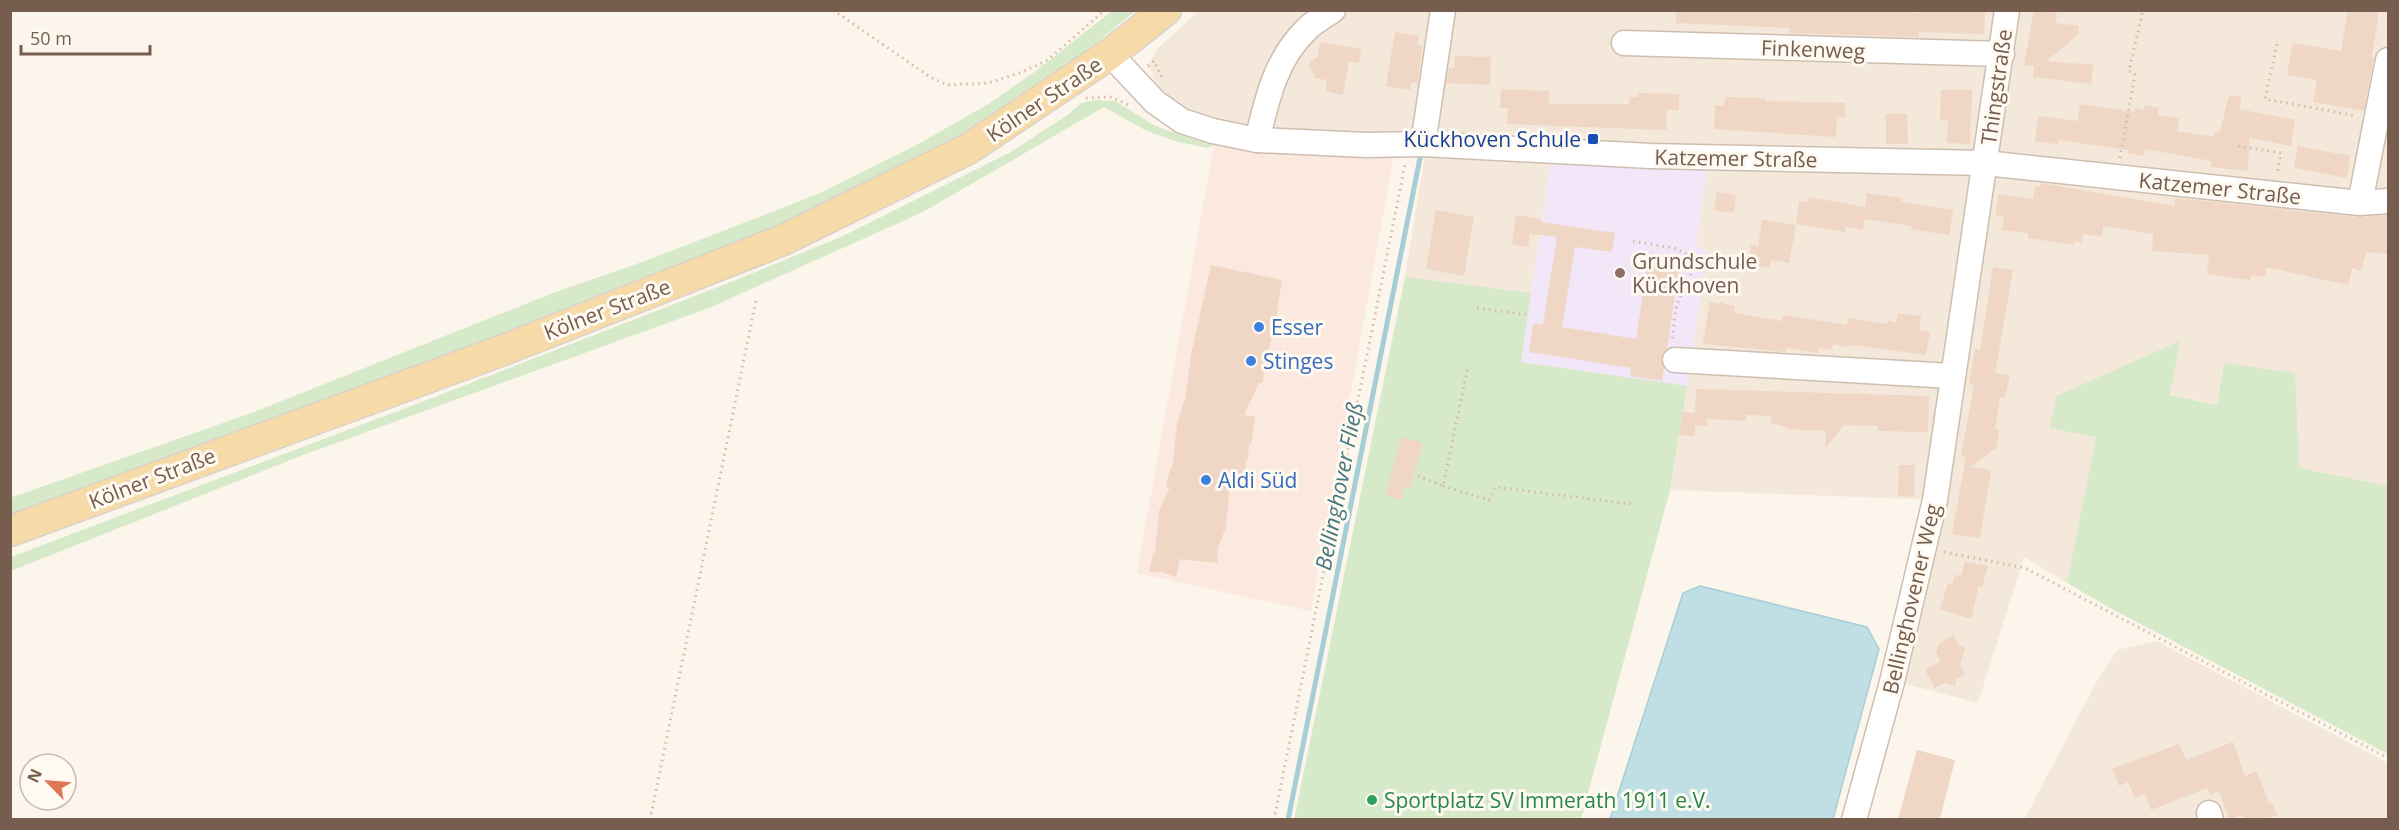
<svg xmlns="http://www.w3.org/2000/svg" width="2399" height="830" font-family="'Open Sans',sans-serif">
	<style>
		.residential { fill: #f3e8d9 }
		.commercial { fill: #fbe8df }
		.education { fill: #f2e7f9 }
		.green { fill: #d6e9c9 }
		.water { fill: #bfdfe5; stroke: #a6ced6; stroke-width: 1.5 }
		.lines { fill: none; stroke-linecap: round; stroke-linejoin: round }
		.stream { stroke: #a6ced6; stroke-width: 5 }
		.building { fill: #f0d6c4 }
		.minor-casing { stroke: #cebeb0; stroke-width: 27 }
		.major-casing { stroke: #d9d2cd; stroke-width: 33 }
		.path { stroke: #d6b9a6; stroke-width: 3; stroke-dasharray: 1.5 4.5; stroke-linecap: butt }
		.minor { stroke: #fff; stroke-width: 24 }
		.major { stroke: #f6daa7; stroke-width: 30 }
		.transit-dot { fill: #1a4fb4; stroke: #fef9f1; stroke-width: 2 }
		.education-dot { fill: #8d6e63; stroke: #fef9f1; stroke-width: 2 }
		.shop-dot { fill: #3f7fe0; stroke: #fef9f1; stroke-width: 2 }
		.leisure-dot { fill: #2e9e5b; stroke: #fef9f1; stroke-width: 2 }
		.labels { text-anchor: middle; dominant-baseline: central; stroke-width: 6; stroke-linejoin: round; paint-order: stroke }
		.street-label { font-size: 21px; fill: #765d4e; stroke: #fef9f1 }
		.transit-label { font-size: 21px; fill: #164399; stroke: #fef9f1; text-anchor: end }
		.education-label { font-size: 21px; fill: #785e54; stroke: #fef9f1; text-anchor: start }
		.shop-label { font-size: 21px; fill: #366cbe; stroke: #fef9f1; text-anchor: start }
		.leisure-label { font-size: 21px; fill: #27864d; stroke: #fef9f1; text-anchor: start }
		.water-label { font-size: 22px; font-style: italic; fill: #467781; stroke: #fef9f1 }
	</style>
	<rect width="100%" height="100%" fill="#fcf5eb"/>
	<g class="residential">
		<polygon points="1200,10 2388,11 2388,486 2299,468 2224,363 2217,405 2170,394 2180,341 2056,396 2096,437 2067,583 2024,557 1978,703 1895,681 1939,500 1670,490 1687,386 1521,362 1531,293 1405,277 1428,136 1238,129 1182,108 1155,82 1149,64 1157,49"/>
		<polygon points="2157,641 2388,763 2388,819 2024,820 2096,683 2117,650"/>
	</g>
	<polygon class="commercial" points="1214,145 1394,154 1311,611 1137,573"/>
	<polygon class="education" points="1551,160 1707,170 1696,245 1708,252 1687,386 1521,362"/>
	<g class="green">
		<polygon points="1112,11 1135,11 1056,77 933,154 790,222 302,411 11,519 10,498 254,412 553,293 648,260 818,194 913,147 990,103 1036,71"/>
		<polygon points="1096,100 1115,101 1152,124 1169,131 1214,145 1208,148 1174,141 1145,130 1104,107 923,212 709,308 303,455 11,571 11,557 414,405 736,280 843,236 1009,153 1069,114 1081,103"/>
		<polygon points="1405,277 1531,293 1521,362 1687,386 1670,490 1581,819 1294,820"/>
		<polygon points="2180,341 2170,395 2217,405 2224,363 2295,373 2299,468 2388,486 2388,754 2112,609 2067,583 2096,437 2050,428 2056,396"/>
	</g>
	<polygon class="water" points="1700,586 1867,627 1879,649 1833,819 1610,819 1683,593"/>
	<g class="lines">
		<polyline class="stream" points="1288,820 1420,158"/>
	</g>
	<g class="building">
		<polygon points="1677,10 1887,10 1920,13 1920,10 1985,10 1984,34 1919,32 1919,37 1789,33 1789,28 1676,23"/>
		<polygon points="2034,10 2052,10 2052,12 2057,13 2056,23 2079,26 2078,35 2046,61 2093,65 2091,84 2033,77 2034,66 2024,65"/>
		<polygon points="2348,10 2379,10 2372,57 2374,57 2364,111 2313,102 2317,80 2287,75 2293,43 2341,51"/>
		<polygon points="1395,32 1419,36 1417,45 1422,46 1418,83 1411,83 1410,90 1386,86"/>
		<polygon points="1320,42 1361,49 1359,63 1349,61 1343,95 1325,91 1327,80 1314,78 1315,75 1309,67 1310,62 1318,57"/>
		<polygon points="1455,56 1491,57 1490,85 1446,83 1449,68 1455,68"/>
		<polygon points="1501,89 1549,91 1549,104 1629,104 1629,97 1637,97 1637,93 1679,94 1679,110 1667,110 1666,130 1507,124 1508,108 1500,108"/>
		<polygon points="1941,90 1972,90 1970,144 1947,143 1948,121 1940,120"/>
		<polygon points="2229,95 2242,97 2239,109 2295,120 2291,146 2250,138 2247,171 2211,167 2212,161 2145,149 2144,156 2128,153 2128,150 2059,140 2058,144 2035,142 2038,116 2078,121 2080,104 2135,112 2135,108 2144,110 2145,105 2159,108 2158,115 2179,118 2177,131 2214,137 2214,132 2220,132"/>
		<polygon points="1725,97 1765,98 1765,101 1845,103 1845,117 1837,117 1836,137 1714,129 1715,105 1724,106"/>
		<polygon points="1886,114 1907,114 1908,144 1886,144"/>
		<polygon points="2298,146 2350,156 2347,178 2294,168"/>
		<polygon points="2041,183 2174,206 2175,198 2358,217 2388,215 2388,254 2366,252 2361,271 2352,268 2348,285 2266,267 2265,277 2251,275 2250,280 2207,274 2209,255 2152,251 2153,234 2103,226 2102,237 2083,234 2081,243 2074,241 2074,245 2028,238 2028,233 2002,230 2004,216 1996,215 1998,194 2033,199 2035,186 2041,186"/>
		<polygon points="1717,192 1736,195 1734,213 1714,210"/>
		<polygon points="1867,193 1902,198 1901,202 1953,210 1949,235 1911,229 1912,226 1865,219 1863,230 1846,227 1845,232 1796,224 1799,201 1808,202 1809,197 1865,207"/>
		<polygon points="1436,210 1474,217 1464,276 1426,269"/>
		<polygon points="1516,215 1541,219 1541,222 1615,233 1612,252 1575,247 1562,327 1636,339 1649,253 1680,258 1667,349 1661,359 1664,368 1662,381 1630,376 1631,368 1529,352 1533,323 1543,324 1557,237 1530,234 1528,247 1512,244"/>
		<polygon points="1762,220 1796,225 1789,263 1771,260 1770,268 1748,264 1751,245 1758,246"/>
		<polygon points="1211,265 1282,280 1275,325 1264,368 1263,383 1259,383 1244,415 1255,417 1251,445 1249,444 1248,459 1246,459 1245,489 1230,486 1226,527 1218,548 1217,563 1180,559 1176,577 1162,572 1149,572 1153,554 1155,554 1159,511 1170,487 1166,487 1170,469 1172,469 1177,424 1184,401 1185,402 1191,355"/>
		<polygon points="1993,267 2013,270 1995,373 2010,375 2005,398 2000,397 1995,429 1999,430 1996,448 1970,467 1991,470 1980,538 1952,534 1966,457 1961,456 1974,385 1969,384 1975,349 1980,350"/>
		<polygon points="1723,301 1726,305 1735,306 1734,313 1782,321 1783,315 1847,325 1848,318 1887,324 1888,321 1896,323 1898,313 1921,316 1919,330 1930,332 1926,355 1852,345 1847,347 1833,344 1832,350 1819,348 1818,353 1786,348 1785,352 1703,344 1710,302 1719,304"/>
		<polygon points="1696,389 1929,396 1928,432 1878,431 1878,426 1844,425 1825,449 1826,431 1787,429 1787,427 1771,423 1771,416 1746,415 1746,421 1707,419 1707,426 1695,426 1695,436 1679,435 1683,412 1695,413"/>
		<polygon points="1401,437 1423,443 1410,488 1405,486 1401,500 1386,495"/>
		<polygon points="1899,465 1915,465 1914,497 1898,496"/>
		<polygon points="1965,562 1988,566 1982,587 1979,586 1971,619 1940,609 1948,583 1952,584 1955,575 1961,576"/>
		<polygon points="1953,635 1959,645 1965,647 1960,665 1965,673 1956,679 1955,686 1944,683 1935,688 1925,670 1941,661 1936,652 1939,644"/>
		<polygon points="2233,742 2245,776 2257,771 2269,804 2272,803 2277,815 2265,819 2244,819 2242,815 2229,819 2219,791 2210,795 2207,788 2151,810 2145,794 2135,798 2128,782 2119,786 2112,769 2179,744 2186,760"/>
		<polygon points="1917,750 1955,760 1940,819 1898,819"/>
	</g>
	<g class="lines">
		<defs>
			<g id="minor">
				<polyline points="1624,43 2002,54"/>
				<polyline points="1110,54 1155,102 1182,121 1213,131 1257,140 1366,145 1423,144 1650,156 1985,163 2360,203 2388,201"/>
				<path d="M 1257,140 C 1267,100 1275,60 1306,30 C 1313,22 1324,17 1333,10"/>
				<polyline points="1423,144 1443,10"/>
				<polyline points="2360,203 2388,60"/>
				<polyline points="1675,360 1952,376"/>
				<polyline points="2209,813 2211,820"/>
				<polyline points="1854,820 1892,682 1935,500 2007,10"/>
			</g>
			<polyline id="major" points="10,531 506,349 783,240 968,149 1110,54 1166,10"/>
		</defs>
		<use href="#minor" class="minor-casing"/>
		<use href="#major" class="major-casing"/>
		<g class="path">
			<polyline points="833,10 930,77 947,85 988,83 1022,72 1048,60 1105,10"/>
			<polyline points="2277,44 2265,99 2357,116"/>
			<polyline points="1148,66 1154,61 1162,77"/>
			<polyline points="1086,98 1110,97 1129,105"/>
			<polyline points="2238,146 2281,153 2277,174"/>
			<polyline points="2120,158 2135,74 2129,71 2143,10"/>
			<path d="M 1633,241 L 1678,249 L 1691,257 C 1695,274 1686,282 1680,297 C 1674,310 1674,327 1672,340"/>
			<polyline points="1477,308 1528,315"/>
			<polyline points="1418,476 1443,486 1468,366"/>
			<polyline points="1443,486 1489,500 1495,487 1631,504"/>
			<polyline points="1944,552 2025,568 2388,758"/>
			<polyline points="650,820 756,300"/>
			<polyline points="1274,820 1405,165"/>
		</g>
		<use href="#minor" class="minor"/>
		<use href="#major" class="major"/>
	</g>
	<rect class="transit-dot" x="1587" y="133" width="12" height="12" rx="3"/>
	<circle class="education-dot" cx="1620" cy="273" r="6"/>
	<g class="shop-dot">
		<circle cx="1259" cy="327" r="6"/>
		<circle cx="1251" cy="361" r="6"/>
		<circle cx="1206" cy="480" r="6"/>
	</g>
	<circle class="leisure-dot" cx="1372" cy="800" r="6"/>
	<g class="labels">
		<g class="street-label">
			<text transform="translate(1813 49) rotate(2)">Finkenweg</text>
			<text transform="translate(1996 87) rotate(-82)">Thingstraße</text>
			<text transform="translate(1044 99) rotate(-34)">Kölner Straße</text>
			<text transform="translate(1736 158) rotate(1)">Katzemer Straße</text>
			<text transform="translate(2220 188) rotate(6)">Katzemer Straße</text>
			<text transform="translate(607 309) rotate(-21)">Kölner Straße</text>
			<text transform="translate(152 478) rotate(-21)">Kölner Straße</text>
			<text transform="translate(1911 599) rotate(-77)">Bellinghovener Weg</text>
		</g>
		<g class="transit-label">
			<text x="1581" y="139">Kückhoven Schule</text>
		</g>
		<g class="education-label">
			<text x="1632" y="261">Grundschule<tspan x="1632" dy="24">Kückhoven</tspan></text>
		</g>
		<g class="shop-label">
			<text x="1271" y="327">Esser</text>
			<text x="1263" y="361">Stinges</text>
			<text x="1218" y="480">Aldi Süd</text>
		</g>
		<g class="leisure-label">
			<text x="1384" y="800">Sportplatz SV Immerath 1911 e.V.</text>
		</g>
		<g class="water-label">
			<text transform="translate(1338 486) rotate(-79)">Bellinghover Fließ</text>
		</g>
	</g>
	<rect width="2399" height="830" fill="none" stroke="#765d4e" stroke-width="24"/>
	<g transform="translate(48 782) rotate(295)"><circle r="28" fill="#fef9f1" stroke="#c8bbb0" stroke-width="1.5"/>
	<path d="M0-4.5L10 22L0 15L-10 22Z" fill="#df7757"/>
	<text y="-9" font-size="16" font-weight="bold" text-anchor="middle" fill="#765d4e">N</text>
	</g>
	<path d="M21 45v9h129v-9" fill="none" stroke="#765d4e" stroke-width="3"/>
	<text x="30" y="45" font-size="18" fill="#765d4e" stroke="#fef9f1" stroke-width="4.5" paint-order="stroke">50 m</text>
</svg>
